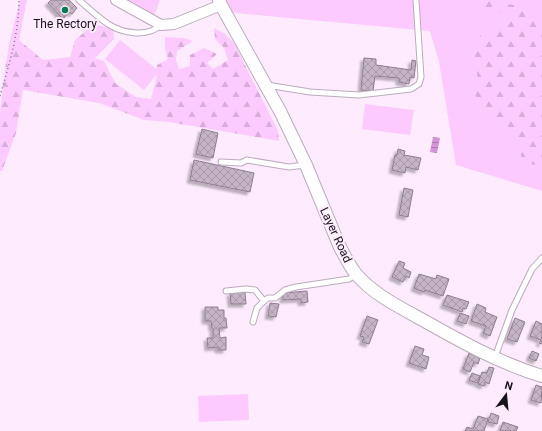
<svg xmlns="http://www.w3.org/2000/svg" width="542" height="431" font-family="Roboto,sans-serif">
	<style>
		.green { fill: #fdcaff }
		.forest { fill: url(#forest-firs) }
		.water { fill: url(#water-rules) }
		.building { fill: url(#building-cross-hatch); stroke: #8e7e8e; filter: url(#shadow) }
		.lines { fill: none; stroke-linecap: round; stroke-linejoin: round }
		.service-casing { stroke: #bbabbc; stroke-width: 7 }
		.minor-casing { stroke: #bbabbc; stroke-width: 12 }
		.tertiary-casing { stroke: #bbabbc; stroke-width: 14 }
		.path { stroke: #827783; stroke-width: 1.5; stroke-dasharray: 1 3; stroke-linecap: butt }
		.service { stroke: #fff; stroke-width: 5 }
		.minor { stroke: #fff; stroke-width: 10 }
		.tertiary { stroke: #fff; stroke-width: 12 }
		.poi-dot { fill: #0b7954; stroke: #feecfe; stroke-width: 1.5 }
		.labels { text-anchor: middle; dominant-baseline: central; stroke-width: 4; stroke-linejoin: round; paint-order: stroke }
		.poi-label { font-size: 12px; fill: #181319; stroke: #feecfe }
		.street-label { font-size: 12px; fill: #181319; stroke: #feecfe }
	</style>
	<defs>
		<pattern id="forest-firs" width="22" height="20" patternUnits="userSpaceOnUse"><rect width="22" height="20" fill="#fdcaff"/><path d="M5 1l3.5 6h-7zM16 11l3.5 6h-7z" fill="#d8adda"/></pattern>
		<pattern id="water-rules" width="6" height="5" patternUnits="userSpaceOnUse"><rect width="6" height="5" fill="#d594d8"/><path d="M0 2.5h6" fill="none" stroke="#ac78ae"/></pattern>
		<pattern id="building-cross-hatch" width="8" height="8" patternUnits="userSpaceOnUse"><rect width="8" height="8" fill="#c5b4c5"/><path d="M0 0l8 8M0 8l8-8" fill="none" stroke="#a89aa9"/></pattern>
		<filter id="shadow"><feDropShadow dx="-3" dy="3" stdDeviation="1" flood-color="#0004"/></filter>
	</defs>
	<rect width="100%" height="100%" fill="#feecfe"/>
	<g class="green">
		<polygon points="20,0 27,0 19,40 9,44"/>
		<polygon points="124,0 160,0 154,16"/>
		<polygon points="209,0 542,0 542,191 456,165 439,62 430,31 235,13 224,4"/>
		<polygon points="120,40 159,71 144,90 105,59"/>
		<polygon points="365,104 414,110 410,135 362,129"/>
		<polygon points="248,394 249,420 199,422 198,396"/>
	</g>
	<g class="forest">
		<path d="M 466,0 L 496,0 L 516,6 L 527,11 C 529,17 535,22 542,19 L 542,167 L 528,163 L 521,158 L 521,154 L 524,151 L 519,142 L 502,129 L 478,103 L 475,95 L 478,79 L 474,58 L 482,30 L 483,29 L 493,27 L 505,17 L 503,13 L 486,7 L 470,5 Z"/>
		<polygon points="99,25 113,29 114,39 95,58 104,61 115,83 136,97 151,99 156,80 157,65 168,59 165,48 165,37 183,38 193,41 177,51 176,60 179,69 190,66 190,55 204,48 217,54 207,63 213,69 228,60 224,48 215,39 214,28 224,33 234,43 278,131 279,141 169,122 144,120 99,103 23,90 16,133 2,171 0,171 0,115 3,83 9,44 19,40 43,60 70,57 75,40 87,30"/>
	</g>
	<polygon class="water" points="433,137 440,138 437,153 430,152"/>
	<g class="building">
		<polygon points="51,0 69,0 77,8 72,14 69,12 64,18 61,17 48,3"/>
		<polygon points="364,58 376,59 376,65 411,70 412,60 416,61 414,78 410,77 409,84 399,82 399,78 375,76 373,91 361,90"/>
		<polygon points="202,129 218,133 213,158 196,154"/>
		<polygon points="398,149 405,151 404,155 421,158 418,170 406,167 405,173 392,170 395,155 397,155"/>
		<polygon points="194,160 254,173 250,192 190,180"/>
		<polygon points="404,188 413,190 408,217 399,215"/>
		<polygon points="399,261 405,263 403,268 411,272 409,278 406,276 403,282 392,277"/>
		<polygon points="419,274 436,279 437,275 449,279 443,296 425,290 424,292 414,288"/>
		<polygon points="307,291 308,302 301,303 301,299 283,300 283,293"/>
		<polygon points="245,292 246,304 231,304 230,293"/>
		<polygon points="447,295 469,302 466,309 463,308 462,312 443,305"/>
		<polygon points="270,303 279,304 276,317 268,316"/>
		<polygon points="477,304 486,308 485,312 497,317 490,336 483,333 486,326 471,321"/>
		<polygon points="205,307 218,307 218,310 224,310 224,318 226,318 227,328 219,328 220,338 226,337 226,350 218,350 218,347 208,348 207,338 213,338 213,328 212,328 211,321 205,321"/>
		<polygon points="460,313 469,316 466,324 457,321"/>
		<polygon points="367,316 378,320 369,344 362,342 364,337 360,336"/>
		<polygon points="515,318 525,322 517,342 507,339"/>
		<polygon points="536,321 542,324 542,344 539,343 541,340 530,336"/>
		<polygon points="415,346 424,349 422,355 429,357 426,369 409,363"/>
		<polygon points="532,351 539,354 536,361 529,358"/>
		<polygon points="469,353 480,358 478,364 474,362 470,372 463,369"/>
		<polygon points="489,367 494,368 489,384 485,382 484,386 478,384 482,372 487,373"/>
		<polygon points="472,373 480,376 477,383 469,380"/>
		<polygon points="536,385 542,387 541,403 531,400"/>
		<polygon points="491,413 499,416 497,424 488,422"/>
		<polygon points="478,416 488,419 484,431 465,431 467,427 473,429"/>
		<polygon points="503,422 518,427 516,431 500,431"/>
	</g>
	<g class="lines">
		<defs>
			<g id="service">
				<path d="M 79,0 C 88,8 98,17 108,24 C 122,33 147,38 161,25"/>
				<polyline points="267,85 310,92 359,95 411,89 419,84 421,77 416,0"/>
				<polyline points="221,162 241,163 247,160 289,167 305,165"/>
				<polyline points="226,291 246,289 255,290 264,301"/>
				<polyline points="253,322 257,308 264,301 268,298 275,298 285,290 296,287 349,279 355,275"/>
				<polyline points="495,357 512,310 532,269 542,258"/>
			</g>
			<polyline id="minor" points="116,0 161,25 174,24 221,5"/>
			<path id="tertiary" d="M 219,0 L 221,5 L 280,111 L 306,165 L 339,245 C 344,255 349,265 356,274 C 373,294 399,307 421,319 C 460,341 499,363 542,376"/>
		</defs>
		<use href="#service" class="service-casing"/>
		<use href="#minor" class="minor-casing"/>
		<use href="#tertiary" class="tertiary-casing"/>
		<path class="path" d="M 0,96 C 9,65 19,33 19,0"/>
		<use href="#service" class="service"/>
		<use href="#minor" class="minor"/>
		<use href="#tertiary" class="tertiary"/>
	</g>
	<circle class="poi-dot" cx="65" cy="10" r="4"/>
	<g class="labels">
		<g class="poi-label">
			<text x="65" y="24">The Rectory</text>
		</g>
		<g class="street-label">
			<text transform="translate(336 235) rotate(65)">Layer Road</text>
		</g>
	</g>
	<g transform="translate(506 395) rotate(16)" stroke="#feecfe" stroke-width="3" paint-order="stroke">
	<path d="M0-3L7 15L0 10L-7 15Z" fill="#181319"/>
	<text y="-6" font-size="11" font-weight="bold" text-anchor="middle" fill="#181319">N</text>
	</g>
</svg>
